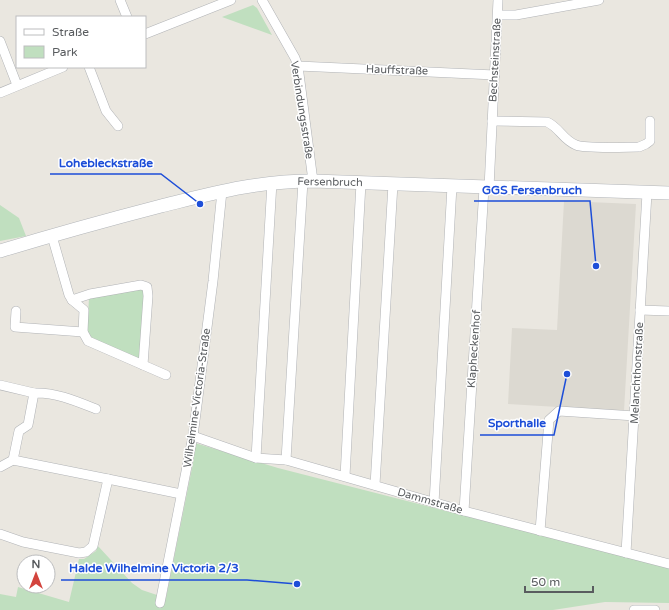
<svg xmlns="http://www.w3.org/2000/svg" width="669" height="610" font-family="'Varela Round',sans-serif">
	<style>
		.education { fill: #dcd9d1 }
		.green { fill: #c0dfbf }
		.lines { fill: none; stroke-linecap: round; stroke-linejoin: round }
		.street-casing { stroke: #b1b3b6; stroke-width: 10 }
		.secondary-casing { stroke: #b2b5b9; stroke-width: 14 }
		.street { stroke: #fff; stroke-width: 9 }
		.secondary { stroke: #fff; stroke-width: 13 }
		.labels { text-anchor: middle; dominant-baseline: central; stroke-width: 3; stroke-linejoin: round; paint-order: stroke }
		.street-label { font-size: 11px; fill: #595c5f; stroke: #fff }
		.leader { fill: none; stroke: #1d4ed8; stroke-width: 1.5 }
		.callout-dot { fill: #1d4ed8; stroke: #fff; stroke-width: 1.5 }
		.callout-label { font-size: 12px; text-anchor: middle; font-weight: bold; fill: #1d4ed8; stroke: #fff; stroke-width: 3; stroke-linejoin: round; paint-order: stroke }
	</style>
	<rect width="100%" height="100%" fill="#eae7e0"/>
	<polygon class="education" points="564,201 636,204 624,411 508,404 512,328 557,330"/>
	<g class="green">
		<polygon points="253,5 257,8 272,35 222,17"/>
		<polygon points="0,205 19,218 26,236 0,241"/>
		<polygon points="141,287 145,290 142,354 138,360 90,339 87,333 89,299"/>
		<polygon points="195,443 278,468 669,568 669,603 605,602 553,610 0,610 0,594 16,597 18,587 69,602 79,559 84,559 96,551 98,546 132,583 142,590 166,598 194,458"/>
	</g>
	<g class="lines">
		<defs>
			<g id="street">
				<polyline points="120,0 127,17"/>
				<polyline points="262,0 295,58 298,66 313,181"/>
				<polyline points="498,15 516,15 599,0"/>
				<polyline points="145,34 231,0"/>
				<polyline points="0,41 17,85"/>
				<polyline points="298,66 495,75"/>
				<polyline points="89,67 106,111 118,126"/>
				<polyline points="0,93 63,67"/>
				<path d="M 492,121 L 547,122 C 559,127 563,140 576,145 C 586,149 626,147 639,147 L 646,144 L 650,141 L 650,121"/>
				<polyline points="489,188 498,0"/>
				<polyline points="52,236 69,295 72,300 84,310 83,332 88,341 166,375"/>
				<polyline points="72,300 90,294 141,285 147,287 148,296 143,365"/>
				<polyline points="640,310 669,311"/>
				<polyline points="16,311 15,327 83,332"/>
				<polyline points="0,385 34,393"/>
				<polyline points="193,436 256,458 286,460 464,511 669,564"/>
				<polyline points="256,458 272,182"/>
				<polyline points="13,460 108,479"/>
				<polyline points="286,460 303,181"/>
				<path d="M 0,467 L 13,460 L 19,431 L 28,425 L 34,393 C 55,392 76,401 96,409"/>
				<polyline points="345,476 361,183"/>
				<polyline points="375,485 393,184"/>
				<polyline points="434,503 452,186"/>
				<polyline points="464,511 484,188"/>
				<polyline points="540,531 549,420 559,411 635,416"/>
				<polyline points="0,534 23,542 79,553 86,552 93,546 108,479 181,494"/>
				<polyline points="626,553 647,193"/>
				<polyline points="160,603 193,436 213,281 222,191"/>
				<polyline points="634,610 655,610"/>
			</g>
			<path id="secondary" d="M 0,251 C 53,235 107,220 161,206 C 214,193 257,181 313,181 L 669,193"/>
		</defs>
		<use href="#street" class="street-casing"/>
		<use href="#secondary" class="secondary-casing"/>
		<use href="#street" class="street"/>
		<use href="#secondary" class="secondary"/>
	</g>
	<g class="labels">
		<g class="street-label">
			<text transform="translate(495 60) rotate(-87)">Bechsteinstraße</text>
			<text transform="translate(397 70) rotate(2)">Hauffstraße</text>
			<text transform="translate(302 110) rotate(81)">Verbindungsstraße</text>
			<text transform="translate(330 182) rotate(1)">Fersenbruch</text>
			<text transform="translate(474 349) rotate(-86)">Klapheckenhof</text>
			<text transform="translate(637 373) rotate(-87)">Melanchthonstraße</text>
			<text transform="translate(197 398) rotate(-82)">Wilhelmine-Victoria-Straße</text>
			<text transform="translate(430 501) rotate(16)">Dammstraße</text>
		</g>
	</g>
	<path class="leader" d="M200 204L161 174H50M596 266L590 201H474M567 374L554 435H480M297 584L247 580H61"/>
	<g class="callout-dot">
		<circle cx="200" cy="204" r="4"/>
		<circle cx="596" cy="266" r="4"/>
		<circle cx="567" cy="374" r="4"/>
		<circle cx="297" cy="584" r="4"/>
	</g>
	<g class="callout-label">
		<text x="106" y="167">Lohebleckstraße</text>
		<text x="532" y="194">GGS Fersenbruch</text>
		<text x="517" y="427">Sporthalle</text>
		<text x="154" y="572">Halde Wilhelmine Victoria 2/3</text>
	</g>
	<rect x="16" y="16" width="130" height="52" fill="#ffffff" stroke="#bdbebf"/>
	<rect x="24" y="29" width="20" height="6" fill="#ffffff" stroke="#bdbebf"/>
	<text x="52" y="36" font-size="12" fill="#595c5f">Straße</text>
	<rect x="24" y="46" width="20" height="12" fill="#c0dfbf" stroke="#bdbebf"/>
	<text x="52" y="56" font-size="12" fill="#595c5f">Park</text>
	<g transform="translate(36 574)"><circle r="19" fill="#ffffff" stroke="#bdbebf"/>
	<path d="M0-3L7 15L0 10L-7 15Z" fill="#d3443d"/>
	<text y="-6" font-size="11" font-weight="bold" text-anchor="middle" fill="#595c5f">N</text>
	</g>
	<path d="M525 586v6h68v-6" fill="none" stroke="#595c5f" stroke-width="2"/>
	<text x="531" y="586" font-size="12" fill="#595c5f" stroke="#ffffff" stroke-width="3" paint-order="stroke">50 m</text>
</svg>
